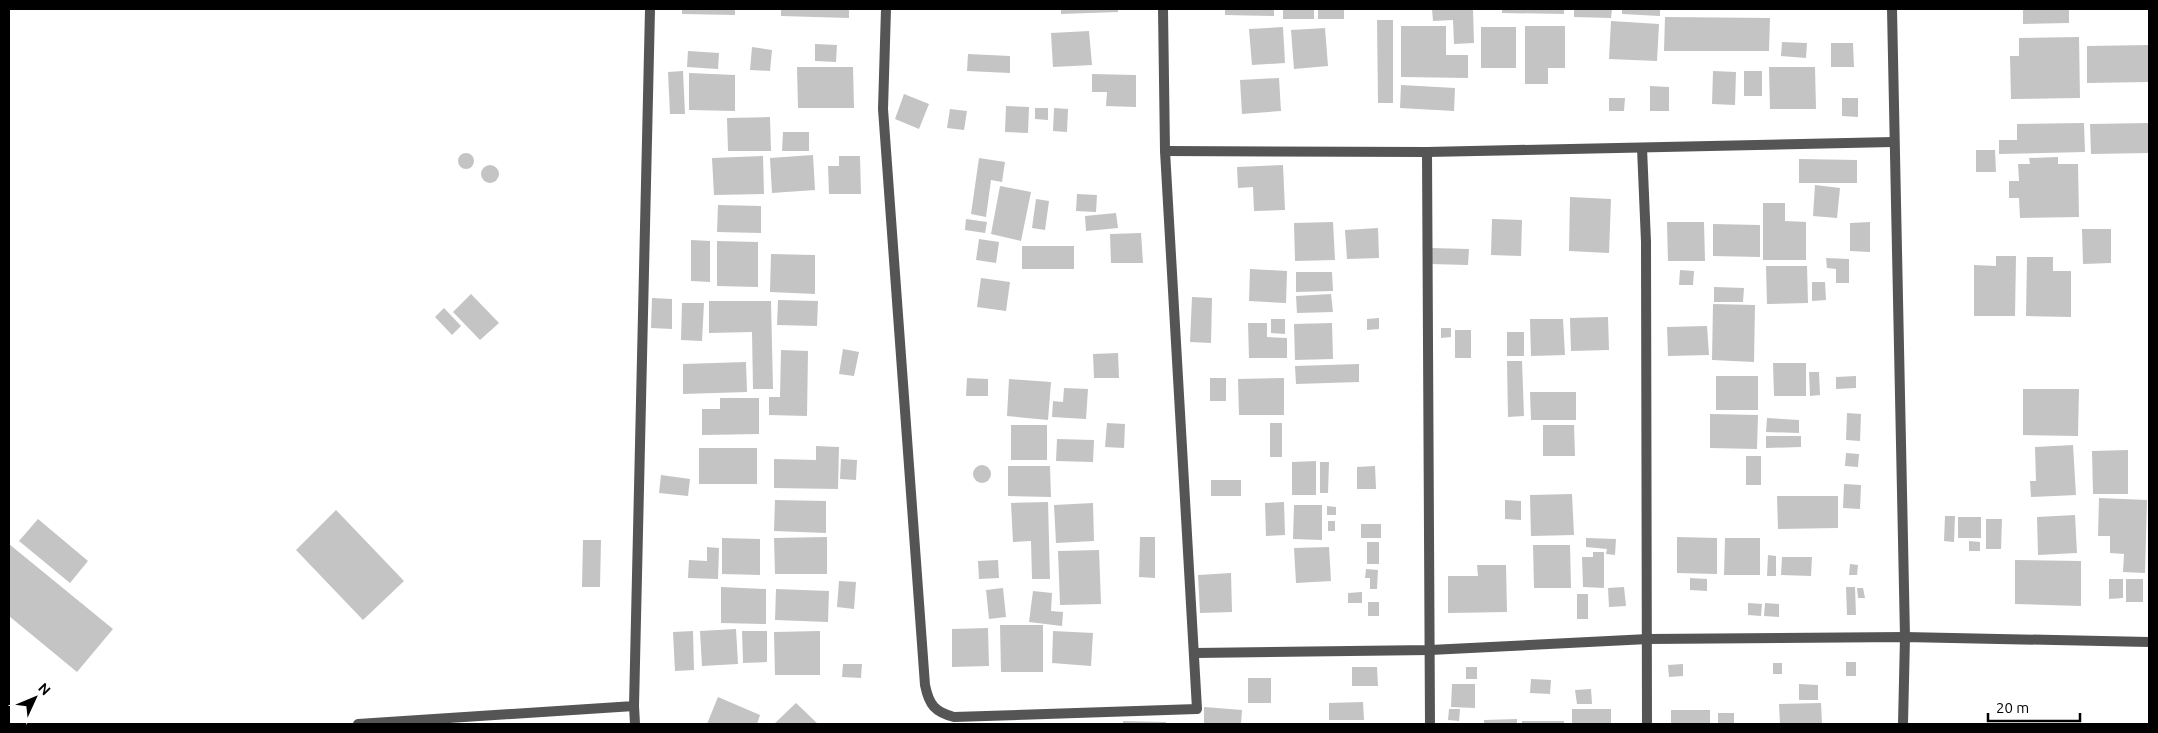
<svg xmlns="http://www.w3.org/2000/svg" width="2158" height="733" font-family="Ubuntu,sans-serif">
	<style>
		.building { fill: #c4c4c4 }
		.lines { fill: none; stroke-linecap: round; stroke-linejoin: round }
		.minor { stroke: #555; stroke-width: 10 }
	</style>
	<rect width="100%" height="100%" fill="#fff"/>
	<g class="building">
		<polygon points="682,9 735,9 735,15 682,14"/>
		<polygon points="781,9 849,9 849,18 781,16"/>
		<polygon points="1061,9 1118,9 1118,12 1061,14"/>
		<polygon points="1225,9 1274,9 1274,16 1225,15"/>
		<rect x="1283" y="9" width="31" height="10"/>
		<rect x="1318" y="9" width="26" height="10"/>
		<polygon points="1432,9 1473,9 1474,43 1454,44 1453,20 1433,21"/>
		<polygon points="1502,9 1564,9 1564,14 1502,13"/>
		<polygon points="1574,9 1612,9 1611,18 1574,17"/>
		<polygon points="1622,9 1660,9 1660,16 1622,14"/>
		<polygon points="2023,9 2069,9 2069,23 2023,24"/>
		<polygon points="1665,17 1770,18 1769,51 1664,51"/>
		<polygon points="1377,20 1393,20 1393,103 1378,103"/>
		<polygon points="1611,21 1659,24 1657,61 1609,59"/>
		<polygon points="1401,26 1446,26 1446,55 1468,55 1468,78 1401,77"/>
		<polygon points="1525,26 1565,26 1565,68 1548,68 1548,84 1525,84"/>
		<polygon points="1283,27 1285,63 1252,65 1249,29"/>
		<rect x="1481" y="27" width="35" height="41"/>
		<polygon points="1325,28 1328,66 1294,69 1291,30"/>
		<polygon points="1089,31 1092,65 1053,67 1051,33"/>
		<polygon points="2079,37 2080,98 2011,99 2010,56 2019,56 2019,38"/>
		<polygon points="1782,42 1807,43 1806,58 1781,56"/>
		<polygon points="1831,43 1853,43 1854,67 1831,67"/>
		<polygon points="815,44 837,45 836,62 815,61"/>
		<polygon points="2149,45 2149,82 2087,83 2087,46"/>
		<polygon points="752,47 772,50 770,71 750,70"/>
		<polygon points="688,51 719,53 718,69 687,67"/>
		<polygon points="968,54 1010,56 1010,73 967,71"/>
		<polygon points="797,67 853,67 854,108 798,108"/>
		<polygon points="1769,67 1815,67 1816,109 1770,109"/>
		<polygon points="683,71 685,114 670,114 668,72"/>
		<polygon points="1713,71 1736,72 1735,105 1712,104"/>
		<rect x="1744" y="71" width="18" height="25"/>
		<polygon points="689,73 735,75 735,111 689,110"/>
		<polygon points="1092,74 1136,75 1136,107 1106,106 1107,92 1092,92"/>
		<polygon points="1279,78 1281,111 1242,114 1240,80"/>
		<polygon points="1401,85 1455,88 1454,111 1400,108"/>
		<polygon points="1650,86 1669,87 1669,111 1650,111"/>
		<polygon points="904,94 929,104 919,129 895,119"/>
		<polygon points="1609,98 1625,98 1624,111 1609,111"/>
		<polygon points="1842,98 1858,98 1858,117 1842,116"/>
		<polygon points="1006,106 1029,107 1028,133 1005,132"/>
		<polygon points="1035,108 1048,108 1048,120 1035,119"/>
		<polygon points="1054,108 1068,109 1067,132 1053,131"/>
		<polygon points="950,109 967,111 964,130 947,128"/>
		<polygon points="770,117 771,151 728,151 727,118"/>
		<polygon points="2084,123 2085,152 1999,154 1999,140 2017,140 2017,124"/>
		<polygon points="2149,123 2149,153 2091,154 2090,124"/>
		<polygon points="783,132 809,132 809,151 782,151"/>
		<polygon points="1976,150 1995,150 1996,172 1976,172"/>
		<circle cx="466" cy="161" r="8"/>
		<polygon points="813,155 815,190 772,193 770,158"/>
		<polygon points="763,156 764,194 714,195 712,158"/>
		<polygon points="839,156 860,156 861,194 829,194 828,166 839,166"/>
		<polygon points="2058,157 2058,164 2078,164 2079,217 2020,218 2019,198 2009,198 2009,181 2019,181 2018,164 2030,164 2029,158"/>
		<polygon points="979,158 1005,162 1002,182 991,180 986,217 971,214"/>
		<polygon points="1799,159 1857,160 1857,183 1799,183"/>
		<polygon points="1283,165 1285,210 1254,211 1253,187 1238,188 1237,167"/>
		<circle cx="490" cy="174" r="9"/>
		<polygon points="1815,185 1840,188 1837,218 1813,216"/>
		<polygon points="1000,186 1031,192 1021,241 991,234"/>
		<polygon points="1077,194 1097,195 1096,212 1076,211"/>
		<polygon points="1570,197 1611,199 1609,253 1569,251"/>
		<polygon points="1036,199 1049,201 1045,230 1032,228"/>
		<polygon points="1763,203 1785,203 1785,221 1806,222 1806,260 1763,260"/>
		<polygon points="718,205 761,206 761,233 717,232"/>
		<polygon points="1116,213 1118,228 1086,231 1085,216"/>
		<polygon points="966,219 987,222 985,233 965,230"/>
		<polygon points="1492,219 1522,220 1521,256 1491,255"/>
		<polygon points="1333,222 1335,260 1295,261 1294,223"/>
		<polygon points="1667,222 1704,222 1705,261 1668,261"/>
		<polygon points="1870,222 1870,252 1850,251 1850,223"/>
		<polygon points="1713,224 1760,225 1760,257 1713,256"/>
		<polygon points="1378,228 1379,258 1347,259 1345,230"/>
		<polygon points="2082,229 2111,229 2111,263 2083,264"/>
		<polygon points="1141,233 1143,263 1111,263 1110,234"/>
		<polygon points="979,239 999,242 996,263 976,260"/>
		<polygon points="691,240 710,241 710,282 691,281"/>
		<polygon points="717,241 758,242 758,287 717,286"/>
		<rect x="1022" y="246" width="52" height="23"/>
		<polygon points="1431,248 1469,249 1468,265 1431,264"/>
		<polygon points="771,254 815,255 815,294 770,292"/>
		<polygon points="1996,256 2016,256 2015,316 1974,316 1974,265 1996,266"/>
		<polygon points="2027,257 2053,257 2053,271 2071,271 2071,317 2026,316"/>
		<polygon points="1826,258 1849,259 1849,283 1836,283 1836,269 1827,268"/>
		<polygon points="1766,266 1807,266 1808,303 1767,304"/>
		<polygon points="1250,269 1287,271 1286,303 1249,301"/>
		<polygon points="1680,270 1694,271 1693,285 1679,285"/>
		<polygon points="1296,272 1332,272 1333,291 1296,292"/>
		<polygon points="981,278 1010,282 1006,311 977,307"/>
		<polygon points="1812,282 1825,282 1826,300 1812,301"/>
		<polygon points="1714,287 1744,288 1743,302 1714,302"/>
		<polygon points="471,294 499,323 480,340 453,312"/>
		<polygon points="1331,294 1333,312 1297,313 1296,296"/>
		<polygon points="1192,297 1212,298 1211,343 1190,342"/>
		<polygon points="652,298 672,299 672,329 651,328"/>
		<polygon points="778,300 818,301 817,326 777,325"/>
		<polygon points="709,301 771,301 773,389 753,389 752,332 709,333"/>
		<polygon points="682,303 704,303 702,341 681,340"/>
		<polygon points="1713,304 1755,305 1754,362 1712,360"/>
		<polygon points="444,308 461,326 452,335 435,317"/>
		<polygon points="1608,317 1609,350 1571,351 1570,318"/>
		<polygon points="1379,318 1379,329 1367,330 1367,319"/>
		<polygon points="1271,319 1285,319 1285,334 1271,333"/>
		<polygon points="1530,319 1563,319 1565,355 1531,356"/>
		<polygon points="1248,323 1267,323 1267,337 1287,338 1287,358 1249,358"/>
		<polygon points="1332,323 1333,359 1295,360 1294,324"/>
		<polygon points="1707,326 1709,355 1668,356 1667,327"/>
		<polygon points="1441,328 1451,328 1451,337 1441,338"/>
		<rect x="1455" y="330" width="16" height="28"/>
		<rect x="1507" y="332" width="17" height="24"/>
		<polygon points="843,349 859,352 854,376 839,374"/>
		<polygon points="781,350 808,351 807,416 769,415 769,397 780,397"/>
		<polygon points="1118,353 1119,378 1094,378 1093,354"/>
		<polygon points="1507,361 1522,361 1524,416 1508,417"/>
		<polygon points="746,362 747,392 683,394 683,364"/>
		<polygon points="1773,363 1806,363 1806,396 1774,396"/>
		<polygon points="1359,364 1359,382 1296,384 1295,366"/>
		<polygon points="1809,372 1819,372 1820,395 1810,396"/>
		<rect x="1716" y="376" width="42" height="34"/>
		<polygon points="1856,376 1856,388 1836,389 1836,377"/>
		<polygon points="967,378 988,379 988,396 966,396"/>
		<rect x="1210" y="378" width="16" height="23"/>
		<polygon points="1284,378 1284,415 1239,415 1238,379"/>
		<polygon points="1009,379 1051,382 1048,420 1007,416"/>
		<polygon points="1064,388 1088,389 1086,419 1052,417 1053,401 1063,402"/>
		<polygon points="2023,389 2079,389 2078,436 2023,435"/>
		<polygon points="1530,392 1576,392 1576,420 1531,420"/>
		<polygon points="720,398 759,398 759,434 702,435 702,409 720,409"/>
		<polygon points="1847,413 1861,414 1860,441 1846,440"/>
		<polygon points="1710,414 1758,415 1757,449 1710,448"/>
		<polygon points="1767,418 1799,420 1799,433 1766,432"/>
		<polygon points="1107,423 1125,424 1124,448 1105,447"/>
		<rect x="1270" y="423" width="12" height="34"/>
		<rect x="1011" y="425" width="36" height="35"/>
		<polygon points="1543,425 1574,425 1575,456 1543,456"/>
		<polygon points="1766,436 1801,436 1801,447 1766,448"/>
		<polygon points="1057,439 1094,440 1093,462 1056,461"/>
		<polygon points="2073,445 2076,495 2031,497 2030,481 2036,481 2035,447"/>
		<polygon points="816,446 839,447 838,489 774,488 774,459 816,460"/>
		<rect x="699" y="448" width="58" height="36"/>
		<polygon points="2128,450 2128,494 2093,494 2092,451"/>
		<polygon points="1846,453 1859,454 1858,467 1845,466"/>
		<rect x="1746" y="456" width="15" height="29"/>
		<polygon points="841,459 857,460 856,480 840,479"/>
		<polygon points="1316,461 1316,495 1292,495 1292,462"/>
		<polygon points="1320,462 1329,462 1328,493 1320,493"/>
		<circle cx="982" cy="474" r="9"/>
		<polygon points="1008,466 1050,466 1051,497 1008,496"/>
		<polygon points="1375,466 1376,489 1357,489 1357,467"/>
		<polygon points="661,475 690,479 688,496 659,493"/>
		<rect x="1211" y="480" width="30" height="16"/>
		<polygon points="1844,484 1861,485 1860,509 1843,508"/>
		<polygon points="1572,494 1574,535 1531,536 1530,495"/>
		<polygon points="1777,496 1838,496 1838,528 1778,529"/>
		<polygon points="2099,498 2147,500 2145,573 2123,572 2124,554 2110,553 2110,536 2098,536"/>
		<polygon points="775,500 826,501 826,533 774,531"/>
		<polygon points="1505,500 1521,501 1521,520 1505,519"/>
		<polygon points="1048,502 1050,579 1032,579 1031,541 1013,542 1011,503"/>
		<polygon points="1284,502 1285,535 1266,536 1265,503"/>
		<polygon points="1093,503 1094,541 1056,543 1054,505"/>
		<polygon points="1294,505 1322,505 1322,540 1293,539"/>
		<polygon points="1327,506 1336,507 1336,515 1327,515"/>
		<polygon points="336,510 404,581 363,620 296,550"/>
		<polygon points="2075,515 2077,553 2038,555 2037,517"/>
		<polygon points="1945,516 1955,516 1954,542 1944,541"/>
		<rect x="1958" y="517" width="23" height="21"/>
		<polygon points="38,519 88,561 70,583 19,541"/>
		<polygon points="1986,519 2002,519 2001,549 1986,549"/>
		<rect x="1328" y="521" width="7" height="10"/>
		<rect x="1361" y="524" width="20" height="14"/>
		<polygon points="827,537 827,574 775,574 774,538"/>
		<polygon points="1140,537 1155,537 1155,578 1139,577"/>
		<polygon points="1677,537 1717,538 1717,574 1677,573"/>
		<polygon points="722,538 760,539 760,575 722,574"/>
		<polygon points="1586,538 1616,539 1615,555 1606,554 1607,549 1586,547"/>
		<polygon points="1725,538 1760,538 1760,575 1724,575"/>
		<polygon points="583,540 601,540 600,587 582,587"/>
		<polygon points="1969,541 1980,542 1980,551 1969,551"/>
		<rect x="1367" y="542" width="12" height="22"/>
		<polygon points="9,544 113,629 77,672 9,616"/>
		<polygon points="1533,545 1570,545 1571,588 1534,588"/>
		<polygon points="707,547 719,548 718,579 688,578 689,560 707,561"/>
		<polygon points="1329,547 1331,581 1296,583 1294,548"/>
		<polygon points="1099,550 1101,604 1060,605 1058,551"/>
		<polygon points="1593,552 1604,552 1604,588 1583,587 1582,557 1593,557"/>
		<polygon points="1768,555 1776,556 1776,576 1767,576"/>
		<polygon points="1782,557 1812,557 1811,576 1781,575"/>
		<polygon points="998,560 999,578 979,579 978,561"/>
		<polygon points="2015,560 2081,561 2081,606 2015,604"/>
		<polygon points="1850,564 1858,565 1857,575 1849,575"/>
		<polygon points="1477,565 1506,565 1507,612 1448,613 1448,576 1478,576"/>
		<polygon points="1366,569 1378,570 1377,589 1370,589 1370,578 1365,578"/>
		<polygon points="1231,573 1232,612 1200,613 1198,575"/>
		<polygon points="1690,578 1707,579 1707,591 1690,590"/>
		<polygon points="2109,579 2123,579 2123,598 2109,599"/>
		<rect x="2126" y="579" width="17" height="23"/>
		<polygon points="839,581 856,582 854,609 837,607"/>
		<polygon points="721,587 766,589 766,624 721,623"/>
		<polygon points="1624,587 1626,606 1609,607 1608,588"/>
		<polygon points="1846,587 1855,587 1856,615 1847,615"/>
		<polygon points="1003,588 1006,617 989,619 986,590"/>
		<polygon points="1857,588 1863,588 1865,598 1858,598"/>
		<polygon points="776,589 829,591 828,622 775,620"/>
		<polygon points="1033,591 1052,593 1051,611 1063,612 1062,626 1029,622"/>
		<polygon points="1362,592 1362,603 1348,603 1348,593"/>
		<rect x="1577" y="594" width="11" height="25"/>
		<rect x="1368" y="602" width="11" height="14"/>
		<polygon points="1748,603 1762,604 1761,616 1748,615"/>
		<polygon points="1765,603 1779,604 1779,617 1764,616"/>
		<polygon points="1000,625 1043,625 1043,672 1001,672"/>
		<polygon points="988,628 989,666 952,667 952,629"/>
		<polygon points="736,629 738,664 702,666 700,631"/>
		<polygon points="693,631 694,670 675,671 673,632"/>
		<polygon points="742,631 767,631 767,662 743,663"/>
		<polygon points="820,631 820,675 775,675 774,632"/>
		<polygon points="1053,631 1093,633 1091,666 1052,663"/>
		<rect x="1846" y="662" width="10" height="14"/>
		<rect x="1773" y="663" width="9" height="11"/>
		<polygon points="843,664 862,664 861,678 842,677"/>
		<polygon points="1683,664 1683,676 1669,677 1668,665"/>
		<polygon points="1352,667 1377,667 1378,686 1352,686"/>
		<rect x="1466" y="667" width="11" height="12"/>
		<rect x="1248" y="678" width="23" height="25"/>
		<polygon points="1531,679 1551,680 1550,694 1530,693"/>
		<polygon points="1452,684 1475,684 1475,708 1451,707"/>
		<polygon points="1799,684 1818,685 1818,700 1799,700"/>
		<polygon points="1591,689 1592,704 1577,704 1575,690"/>
		<polygon points="718,697 760,715 757,724 707,724"/>
		<polygon points="1363,702 1364,720 1329,720 1329,703"/>
		<polygon points="796,703 818,724 774,724"/>
		<polygon points="1821,703 1822,724 1780,724 1779,704"/>
		<polygon points="1204,707 1242,710 1241,724 1204,724"/>
		<polygon points="1449,709 1460,709 1459,721 1448,720"/>
		<rect x="1572" y="709" width="39" height="15"/>
		<rect x="1671" y="710" width="39" height="14"/>
		<rect x="1718" y="713" width="16" height="11"/>
		<polygon points="1517,719 1517,724 1484,724 1484,720"/>
		<polygon points="1123,721 1166,722 1166,724 1123,724"/>
		<rect x="1522" y="721" width="42" height="3"/>
	</g>
	<g class="lines">
		<g class="minor">
			<path d="M 886,9 L 883,109 L 925,685 C 929,705 935,712 954,717 L 1197,709 L 1165,151 L 1163,9"/>
			<polyline points="1892,9 1905,637 1903,724"/>
			<polyline points="1642,148 1646,242 1647,724"/>
			<polyline points="1165,151 1427,152 1893,142"/>
			<polyline points="1427,152 1430,724"/>
			<polyline points="1195,653 1430,650 1648,639 1905,637 2149,642"/>
			<polyline points="634,706 635,724"/>
			<polyline points="358,724 634,706 650,9"/>
		</g>
	</g>
	<rect width="2158" height="733" fill="none" stroke="#000000" stroke-width="20"/>
	<g transform="translate(35 698) rotate(46)" stroke="#ffffff" stroke-width="4" paint-order="stroke">
	<path d="M0-4L9 19L0 12L-9 19Z" fill="#000000"/>
	<text y="-8" font-size="14" font-weight="bold" text-anchor="middle" fill="#000000">N</text>
	</g>
	<path d="M1988 713v8h92v-8" fill="none" stroke="#000000" stroke-width="2.5"/>
	<text x="1996" y="713" font-size="15" fill="#000000" stroke="#ffffff" stroke-width="4" paint-order="stroke">20 m</text>
</svg>
